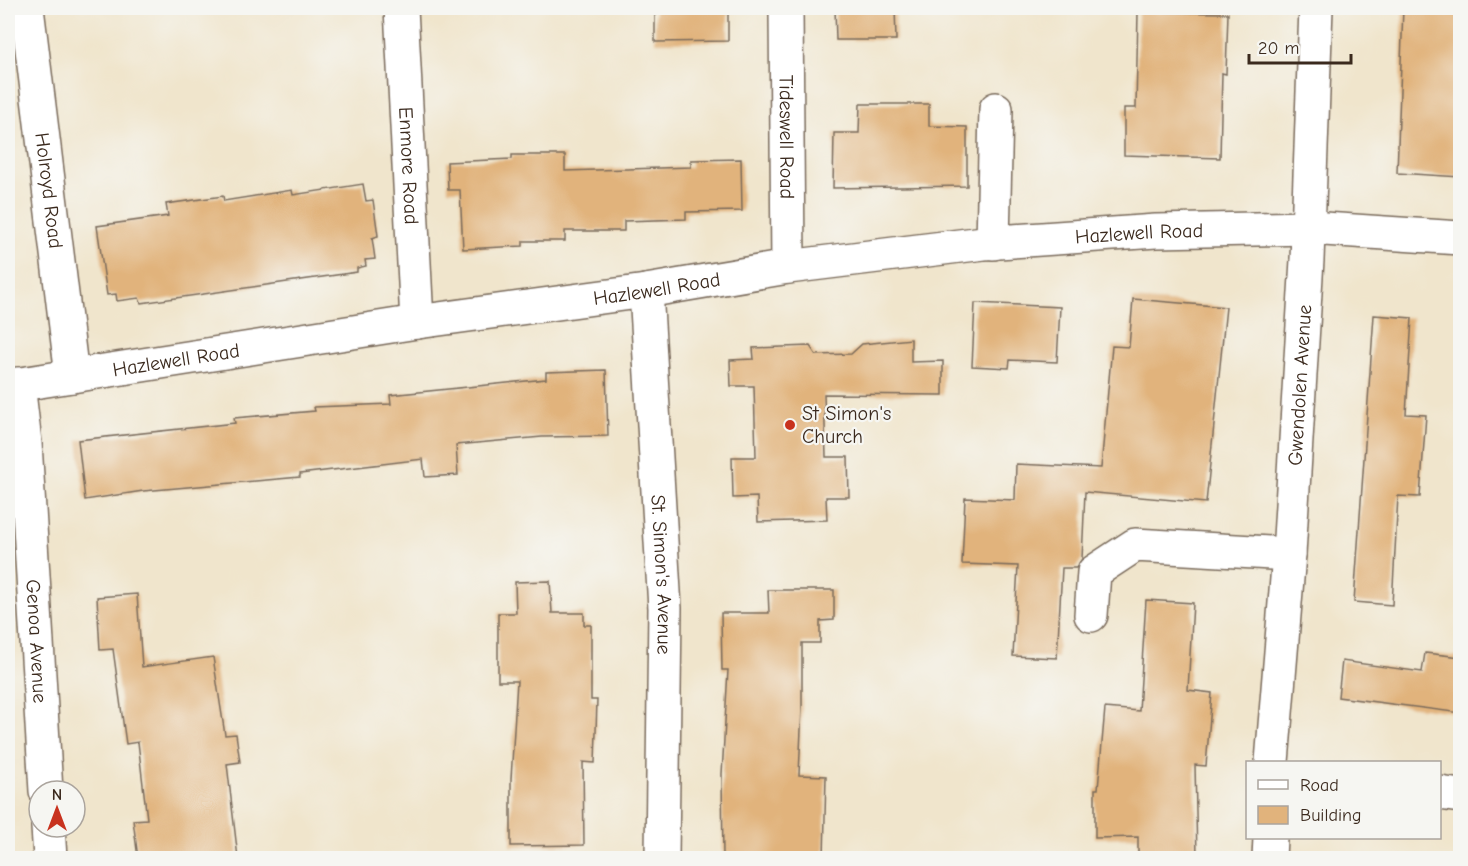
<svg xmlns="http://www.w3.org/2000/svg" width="1468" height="866" font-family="'Comic Neue',sans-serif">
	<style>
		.building { fill: #e1b37c }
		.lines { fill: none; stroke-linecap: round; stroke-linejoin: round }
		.minor-casing { stroke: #7a6b5b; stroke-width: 36 }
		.minor { stroke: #fff; stroke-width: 33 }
		.poi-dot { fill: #c8321e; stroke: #f6f6f2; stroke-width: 2 }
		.labels { text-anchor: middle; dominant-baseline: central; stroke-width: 4.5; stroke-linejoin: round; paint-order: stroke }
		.street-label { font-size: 20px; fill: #3b2a1e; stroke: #f6f6f2 }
		.poi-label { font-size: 20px; fill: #3b2a1e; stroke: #f6f6f2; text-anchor: start }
	</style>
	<rect width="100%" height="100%" fill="#f6f6f2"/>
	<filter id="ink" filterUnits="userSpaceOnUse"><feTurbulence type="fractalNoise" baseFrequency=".0167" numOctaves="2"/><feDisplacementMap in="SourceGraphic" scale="12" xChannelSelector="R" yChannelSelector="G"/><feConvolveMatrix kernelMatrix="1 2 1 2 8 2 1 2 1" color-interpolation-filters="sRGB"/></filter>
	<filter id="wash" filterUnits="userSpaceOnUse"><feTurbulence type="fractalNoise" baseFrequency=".008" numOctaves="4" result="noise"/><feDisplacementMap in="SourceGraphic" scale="24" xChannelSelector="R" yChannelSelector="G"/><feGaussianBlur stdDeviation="1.35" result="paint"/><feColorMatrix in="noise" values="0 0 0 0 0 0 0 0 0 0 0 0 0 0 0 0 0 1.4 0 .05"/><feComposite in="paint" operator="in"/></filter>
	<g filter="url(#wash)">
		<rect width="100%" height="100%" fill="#f0e5cc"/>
		<g id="blocks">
			<g class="building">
				<polygon points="655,8 728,8 728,41 655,42"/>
				<polygon points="835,8 895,8 896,40 836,40"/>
				<polygon points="1403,8 1461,8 1461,177 1397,173"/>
				<polygon points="1138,12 1228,13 1226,74 1222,73 1220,158 1124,155 1124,108 1136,108"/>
				<polygon points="860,104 929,104 929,126 967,127 967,186 833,188 834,133 859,133"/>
				<polygon points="512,155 565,155 565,171 691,167 691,160 741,159 742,211 686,212 686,219 624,221 624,231 565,231 565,241 523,241 523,246 463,249 460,190 448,190 447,162 512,159"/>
				<polygon points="363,184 366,201 373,200 378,236 372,238 375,259 365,260 366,266 357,268 357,272 141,303 139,298 117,301 116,294 107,295 97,226 168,216 166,204 223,196 224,201 292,190 293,195"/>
				<polygon points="1133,299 1226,307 1206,503 1085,492 1082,559 1076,568 1062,568 1057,658 1013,656 1018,566 962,564 965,498 1015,500 1016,464 1101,468 1112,346 1129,347"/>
				<polygon points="975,303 1060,307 1057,362 1010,360 1009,368 972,366"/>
				<polygon points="1374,315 1412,318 1406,414 1426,415 1420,497 1398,496 1392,605 1354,602"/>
				<polygon points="911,339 911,362 943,361 943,395 824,394 826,457 848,457 849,497 826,497 827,520 758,522 757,497 733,498 732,457 756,457 754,386 731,386 730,360 754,359 753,348 810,346 816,355 851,354 862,344"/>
				<polygon points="606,370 608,436 542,437 456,445 458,475 425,477 423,459 300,474 300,477 143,491 85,500 78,440 235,423 234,418 315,411 314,407 391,404 390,395 546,379 546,372"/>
				<polygon points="550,581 552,613 584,613 584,625 591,625 591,700 597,700 595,763 583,762 584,845 511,846 511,779 517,681 498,681 498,613 516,613 515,582"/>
				<polygon points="768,590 834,590 834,620 820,621 820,643 802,643 802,707 799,775 826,776 824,858 723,858 722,774 728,670 722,670 721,613 769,613"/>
				<polygon points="137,594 142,667 213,657 225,735 236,734 240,762 227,764 238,858 138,858 133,820 147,819 138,742 126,744 113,649 100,650 97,597"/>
				<polygon points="1146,600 1193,603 1188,690 1212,693 1206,766 1195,765 1197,858 1138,858 1138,837 1095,838 1095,789 1098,789 1105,708 1139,711"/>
				<polygon points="1425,653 1461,657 1461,713 1338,697 1342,661 1422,672"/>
			</g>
		</g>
	</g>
	<g filter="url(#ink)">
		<use href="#blocks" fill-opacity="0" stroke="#7a6b5b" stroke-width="1.5"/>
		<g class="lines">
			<defs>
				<g id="minor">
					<path id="s1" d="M 27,8 L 72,376"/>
					<path id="s2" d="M 401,8 L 417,322"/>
					<path id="s3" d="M 786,8 L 788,267"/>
					<polyline points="993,243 996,109"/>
					<path id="s4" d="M 646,291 L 665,608 L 662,858"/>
					<path id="s5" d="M 18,384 L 25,443 L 46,791"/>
					<path id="s6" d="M 8,386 L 417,322 L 646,291 L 788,267 L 984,243 L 1156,231 L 1309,228 L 1460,238"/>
					<polyline points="1091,615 1094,572 1135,545 1289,554"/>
					<path id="s7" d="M 1272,762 L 1289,554 L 1307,260 L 1316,8"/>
					<polyline points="1440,793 1460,796"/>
					<polyline points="48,827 50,858"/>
					<polyline points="1269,858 1270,838"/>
				</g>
			</defs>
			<use href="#minor" class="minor-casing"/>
			<use href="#minor" class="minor"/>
		</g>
	</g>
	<circle class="poi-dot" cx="790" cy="425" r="6"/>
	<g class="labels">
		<g class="street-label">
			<text stroke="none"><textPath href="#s3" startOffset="129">Tideswell Road</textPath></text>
			<text stroke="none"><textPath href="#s2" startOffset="158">Enmore Road</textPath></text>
			<text stroke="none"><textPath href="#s1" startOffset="184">Holroyd Road</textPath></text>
			<text stroke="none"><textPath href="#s6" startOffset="1142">Hazlewell Road</textPath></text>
			<text stroke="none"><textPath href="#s6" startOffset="656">Hazlewell Road</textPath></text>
			<text stroke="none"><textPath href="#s6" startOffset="170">Hazlewell Road</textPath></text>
			<text stroke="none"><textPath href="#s7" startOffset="378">Gwendolen Avenue</textPath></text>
			<text stroke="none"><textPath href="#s4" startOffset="284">St. Simon's Avenue</textPath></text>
			<text stroke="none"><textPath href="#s5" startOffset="258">Genoa Avenue</textPath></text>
		</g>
		<g class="poi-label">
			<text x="802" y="413">St Simon's<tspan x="802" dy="23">Church</tspan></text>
		</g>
	</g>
	<rect width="1468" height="866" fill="none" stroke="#f6f6f2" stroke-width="30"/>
	<rect x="1246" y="761" width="195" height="78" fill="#f6f6f2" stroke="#aba49d" stroke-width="1.5"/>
	<rect x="1258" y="780" width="30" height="9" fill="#ffffff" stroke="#aba49d" stroke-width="1.5"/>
	<text x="1300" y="791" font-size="18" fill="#3b2a1e">Road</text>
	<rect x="1258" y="806" width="30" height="18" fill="#e1b37c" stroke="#aba49d" stroke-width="1.5"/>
	<text x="1300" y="821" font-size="18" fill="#3b2a1e">Building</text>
	<g transform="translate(57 809)"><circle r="28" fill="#f6f6f2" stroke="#aba49d" stroke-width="1.5"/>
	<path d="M0-4.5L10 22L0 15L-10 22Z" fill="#c8321e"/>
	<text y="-9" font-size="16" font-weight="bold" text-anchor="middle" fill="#3b2a1e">N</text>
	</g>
	<path d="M1249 54v9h102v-9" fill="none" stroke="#3b2a1e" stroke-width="3"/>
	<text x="1258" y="54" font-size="18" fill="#3b2a1e" stroke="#f6f6f2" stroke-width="4.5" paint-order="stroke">20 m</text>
</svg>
